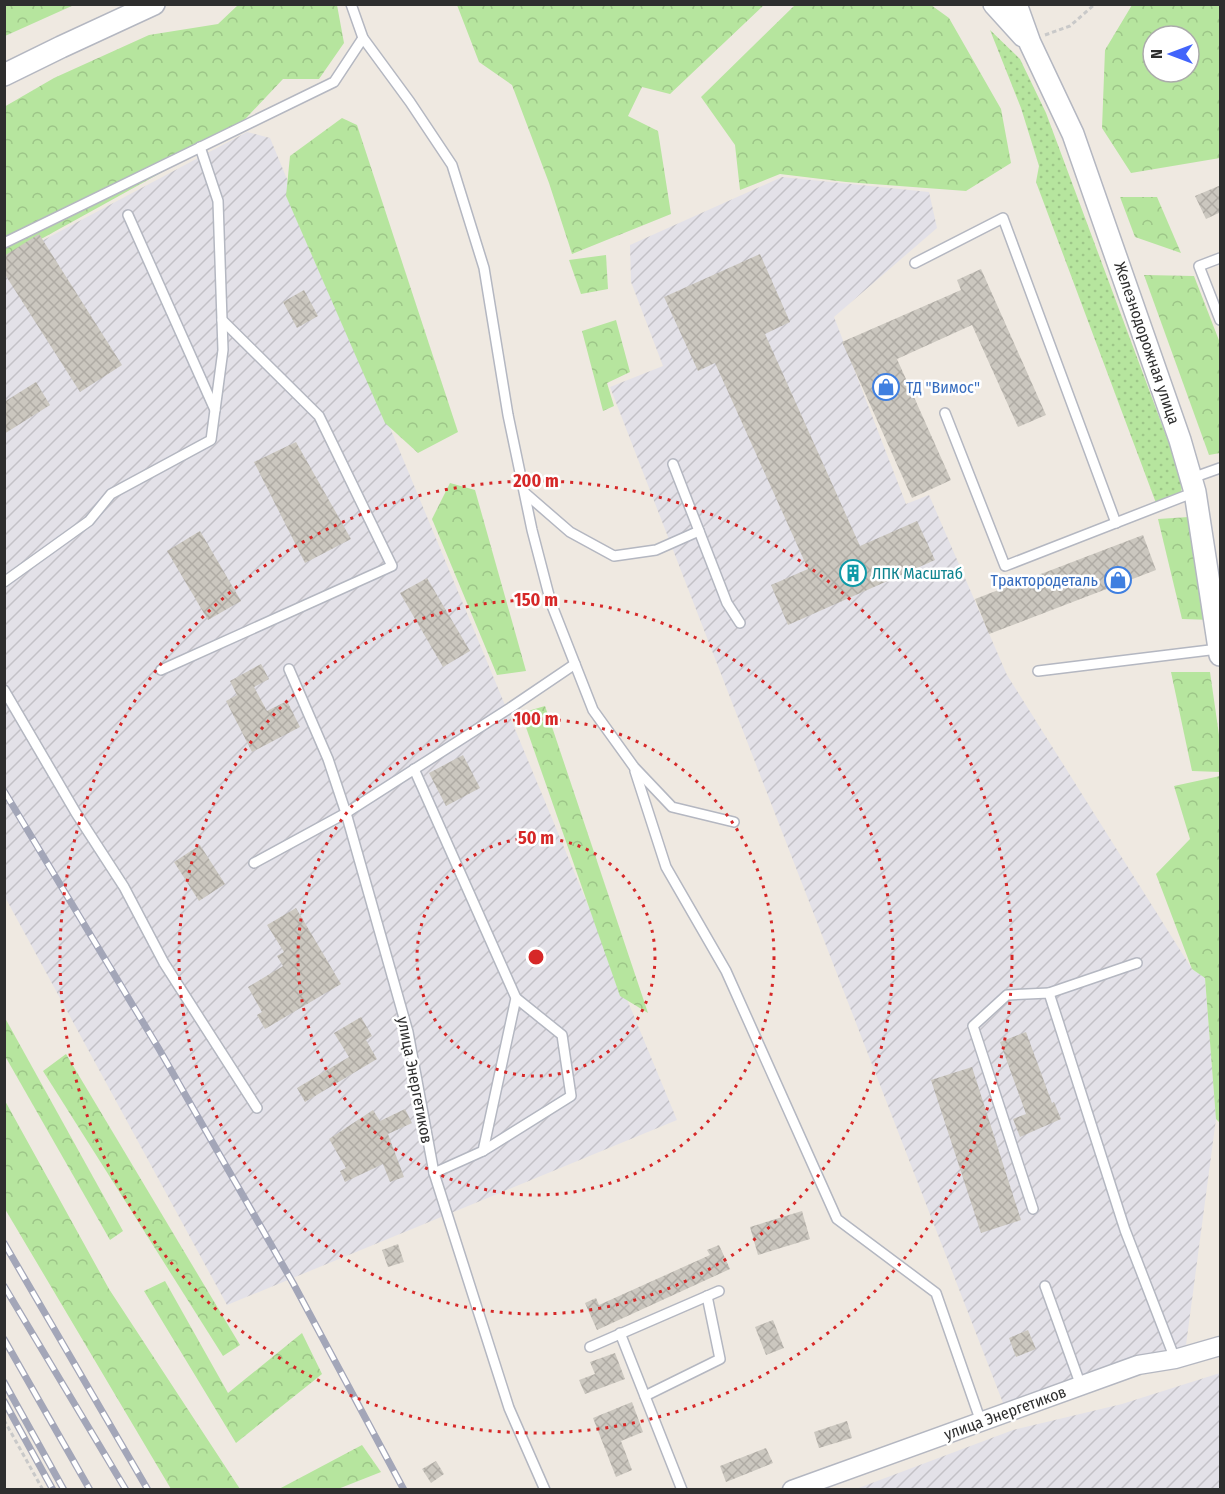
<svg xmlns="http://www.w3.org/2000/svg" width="1225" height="1494" font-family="'Fira Sans Condensed',sans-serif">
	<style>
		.industrial { fill: url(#industrial-furrows) }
		.grass { fill: url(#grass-dots) }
		.forest { fill: url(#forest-crowns); fill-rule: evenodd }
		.building { fill: url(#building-cross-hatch) }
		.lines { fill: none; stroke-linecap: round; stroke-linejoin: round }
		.service-casing { stroke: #b4b7c1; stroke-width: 12 }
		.minor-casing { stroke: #b4b7c1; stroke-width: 21 }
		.tertiary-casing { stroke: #b4b7c1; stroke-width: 24 }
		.path { stroke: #c9c9c9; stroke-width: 3; stroke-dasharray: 4.5 3; stroke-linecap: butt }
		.service { stroke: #fff; stroke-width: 9 }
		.minor { stroke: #fff; stroke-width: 18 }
		.tertiary { stroke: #fff; stroke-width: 21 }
		.rail-casing { stroke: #a3a6b8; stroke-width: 7 }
		.rail { stroke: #fff; stroke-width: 4.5; stroke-dasharray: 14; stroke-linecap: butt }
		.ring { fill: none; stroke: #d62828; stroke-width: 3; stroke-dasharray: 3 6 }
		.labels { text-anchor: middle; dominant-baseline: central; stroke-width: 5; stroke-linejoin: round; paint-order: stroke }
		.street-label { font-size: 16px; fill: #2e2e2e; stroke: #fff }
		.shop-label { font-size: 16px; fill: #366cbe; stroke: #fff; text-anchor: start }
		.culture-label { font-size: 16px; fill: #0d838f; stroke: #fff; text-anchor: start }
		.centre { fill: #d62828; stroke: #fff; stroke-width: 3 }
		.ring-label { font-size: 18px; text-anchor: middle; font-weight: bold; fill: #d62828; stroke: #fff; stroke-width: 5; stroke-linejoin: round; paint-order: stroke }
	</style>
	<defs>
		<pattern id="industrial-furrows" width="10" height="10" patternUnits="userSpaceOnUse" patternTransform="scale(1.5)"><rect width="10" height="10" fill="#e3e1e8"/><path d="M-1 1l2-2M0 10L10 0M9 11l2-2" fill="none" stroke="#c3c1c7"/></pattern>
		<pattern id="grass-dots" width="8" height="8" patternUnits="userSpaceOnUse" patternTransform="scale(1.5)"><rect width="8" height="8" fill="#b6e59e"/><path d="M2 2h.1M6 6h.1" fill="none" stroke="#9dc588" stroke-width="1.8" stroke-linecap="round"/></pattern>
		<pattern id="forest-crowns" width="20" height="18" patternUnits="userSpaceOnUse" patternTransform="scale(1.5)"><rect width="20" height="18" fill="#b6e59e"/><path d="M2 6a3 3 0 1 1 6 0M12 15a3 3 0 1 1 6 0" fill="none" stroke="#9dc588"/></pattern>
		<pattern id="building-cross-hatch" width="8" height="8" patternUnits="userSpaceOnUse" patternTransform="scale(1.5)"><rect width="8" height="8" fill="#cbc7bf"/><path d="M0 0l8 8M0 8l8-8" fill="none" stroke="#afaba4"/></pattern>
	</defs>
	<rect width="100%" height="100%" fill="#efe9e1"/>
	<g class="industrial">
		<polygon points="247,132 270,138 677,1120 227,1305 5,897 4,261"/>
		<polygon points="782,177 929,192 937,228 834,317 906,504 929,495 1007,675 1192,969 1205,978 1216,1119 1186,1345 1003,1403 610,387 663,366 631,282 630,245"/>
		<polygon points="1220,1373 1220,1489 856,1489 1013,1430 1122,1404"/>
	</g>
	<polygon class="grass" points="990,30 1020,59 1046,113 1183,481 1181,493 1159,511 1036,182 1039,166 1021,108"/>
	<g class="forest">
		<polygon points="5,4 74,4 74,5 5,36"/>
		<polygon points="238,5 337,5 344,43 319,79 283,79 231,134 5,259 4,107 54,78 149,35 218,24"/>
		<polygon points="457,5 764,5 670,94 642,87 628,116 658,131 671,214 572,254 549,183 512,85 479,62"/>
		<polygon points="795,5 931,5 949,18 1001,109 1011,163 966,191 846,182 780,174 740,190 735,145 701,97"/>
		<path d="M 1132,5 L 1220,5 L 1220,158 L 1131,173 L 1102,128 L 1105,50 ZM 1153,36 L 1189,36 L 1189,72 L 1153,72 Z"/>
		<polygon points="342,118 357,125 458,432 418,453 385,423 286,196 290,156"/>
		<polygon points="1120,197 1157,197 1181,253 1135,237"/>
		<polygon points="606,255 608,289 581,294 569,260"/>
		<polygon points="1144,275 1194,276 1220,343 1220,453 1209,455"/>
		<polygon points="616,320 630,372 607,383 614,406 603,411 582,331"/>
		<polygon points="450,483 475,490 526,671 497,675 432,519"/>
		<polygon points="1189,517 1212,620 1182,619 1158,519"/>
		<polygon points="1171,672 1210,672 1220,742 1220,772 1192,771"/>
		<polygon points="545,706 648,1013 620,996 521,713"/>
		<polygon points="1220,776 1220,1123 1216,1119 1205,978 1192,969 1156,874 1190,839 1174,786"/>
		<polygon points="5,1018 123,1231 110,1240 5,1056"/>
		<polygon points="66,1054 240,1345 223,1356 43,1071"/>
		<polygon points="4,1099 109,1289 240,1489 171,1489 5,1209"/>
		<polygon points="165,1281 228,1393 302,1333 322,1374 236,1443 144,1291"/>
		<polygon points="362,1445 381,1472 338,1489 279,1489"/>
	</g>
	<g class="building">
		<polygon points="1221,185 1221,212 1206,219 1195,196"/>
		<polygon points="39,234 122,365 80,392 4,273 4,256"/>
		<polygon points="760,254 790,322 765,334 860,546 917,521 935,560 788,625 771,585 808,569 715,363 698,371 664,297"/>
		<polygon points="981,269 1046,415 1018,427 972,325 897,359 951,480 912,498 842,342 961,290 957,280"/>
		<polygon points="304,290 318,316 297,328 283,302"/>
		<polygon points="36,382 50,405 4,434 4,402"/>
		<polygon points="296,442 351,539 305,563 254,462"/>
		<polygon points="200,531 241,601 208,620 167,551"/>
		<polygon points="1143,535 1156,570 989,634 975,599"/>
		<polygon points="427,578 470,651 443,667 400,593"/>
		<polygon points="261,664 269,679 254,687 267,711 287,701 300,727 252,752 226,701 237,695 230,681"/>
		<polygon points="463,755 480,788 446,806 429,773"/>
		<polygon points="200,845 225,884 199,901 174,862"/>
		<polygon points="296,908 341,984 265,1029 257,1015 262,1012 248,987 283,966 277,956 284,952 267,925"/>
		<polygon points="361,1017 372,1036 366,1040 377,1059 305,1102 297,1088 349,1057 334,1033"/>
		<polygon points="1026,1032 1052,1103 1054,1102 1061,1119 1020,1137 1013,1119 1026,1114 1000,1042"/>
		<polygon points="972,1067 1021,1220 981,1233 931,1080"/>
		<polygon points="405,1109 412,1123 388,1134 404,1177 390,1182 383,1164 345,1182 340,1171 346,1168 329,1139 373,1110 380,1121"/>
		<polygon points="802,1211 810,1239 758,1255 750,1227"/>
		<polygon points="398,1244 404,1262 388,1267 382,1250"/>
		<polygon points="719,1245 730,1269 597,1330 585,1303 596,1298 599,1305 710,1255 707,1250"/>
		<polygon points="773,1320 784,1348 766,1355 755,1327"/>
		<polygon points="1028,1330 1036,1349 1016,1357 1009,1338"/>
		<polygon points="615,1353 625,1379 585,1394 579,1380 595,1374 590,1362"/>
		<polygon points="632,1402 643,1432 621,1441 632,1470 616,1477 593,1418"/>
		<polygon points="847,1421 852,1438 819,1448 814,1432"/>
		<polygon points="766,1448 773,1463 726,1482 720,1466"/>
		<polygon points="436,1461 444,1474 431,1483 422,1469"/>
	</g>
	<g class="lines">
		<defs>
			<g id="service">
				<polyline points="351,4 363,38 410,102 452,165 484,268 508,415 532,530 551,603 593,710 634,767 672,807 734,822"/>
				<polyline points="128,215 215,410"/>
				<polyline points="4,243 334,82 363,38"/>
				<polyline points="1220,258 1199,266 1220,320"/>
				<polyline points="915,263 1003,218 1116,523"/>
				<polyline points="945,413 1005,566 1195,492"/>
				<polyline points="673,464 727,603 740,623"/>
				<polyline points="1192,478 1220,468"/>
				<polyline points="525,493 570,532 614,556 656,550 699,531"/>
				<polyline points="4,582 89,521 111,494 211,440 223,350 218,201 200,147"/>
				<polyline points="289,669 328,759 346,813 408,1032 434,1173 509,1408 545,1490"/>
				<polyline points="161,670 392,566 319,416 222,320"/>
				<polyline points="1038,671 1218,649"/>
				<polyline points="4,690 76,813 124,887 164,963 257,1108"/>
				<polyline points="414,769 516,998 483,1151 434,1173"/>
				<polyline points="635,771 666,867 726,971 837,1219 936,1293 981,1422"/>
				<polyline points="254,863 346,813 510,708 575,664"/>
				<polyline points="1049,993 1137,963"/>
				<polyline points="483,1151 571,1096 562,1035 516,998"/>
				<polyline points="1033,1209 973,1026 1007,995 1049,993 1125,1230 1175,1359"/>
				<polyline points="1045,1286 1081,1386"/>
				<polyline points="620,1333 682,1490"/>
				<polyline points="590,1347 719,1291"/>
				<polyline points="645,1396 720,1359 707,1296"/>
			</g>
			<polyline id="minor" points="792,1490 1138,1365 1175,1359 1220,1346"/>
			<g id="tertiary">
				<polyline points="994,4 1023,36"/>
				<polyline points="1016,4 1030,43 1073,134 1180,440 1195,492 1220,655"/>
				<polyline points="4,75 61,47 154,4"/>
			</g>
		</defs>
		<use href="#service" class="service-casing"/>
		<use href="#minor" class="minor-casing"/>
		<use href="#tertiary" class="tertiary-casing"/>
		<g class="path">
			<polyline points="1045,35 1070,26 1095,4"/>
			<polyline points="4,1420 43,1490"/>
		</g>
		<use href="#service" class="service"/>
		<use href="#minor" class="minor"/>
		<use href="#tertiary" class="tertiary"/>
		<defs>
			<g id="rail">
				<polyline points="4,791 159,1049 293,1283 404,1490"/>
				<polyline points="4,1243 148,1490"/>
				<polyline points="4,1286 126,1490"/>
				<polyline points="4,1339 90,1490"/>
				<polyline points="4,1382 64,1490"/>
				<polyline points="4,1401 53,1490"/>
			</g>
		</defs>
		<use href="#rail" class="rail-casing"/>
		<use href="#rail" class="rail"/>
	</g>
	<g class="ring">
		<circle cx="536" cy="957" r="119"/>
		<circle cx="536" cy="957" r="238"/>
		<circle cx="536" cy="957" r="357"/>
		<circle cx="536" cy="957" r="476"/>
	</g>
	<defs>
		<symbol id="shop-ring" viewBox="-11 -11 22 22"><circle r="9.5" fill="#fff" stroke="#3f7fe0" stroke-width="1.5"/><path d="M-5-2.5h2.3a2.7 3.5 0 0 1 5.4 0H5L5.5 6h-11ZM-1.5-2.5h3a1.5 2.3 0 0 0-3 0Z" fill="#3f7fe0"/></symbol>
		<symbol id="building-ring" viewBox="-11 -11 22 22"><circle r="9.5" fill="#fff" stroke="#0f9aa8" stroke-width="1.5"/><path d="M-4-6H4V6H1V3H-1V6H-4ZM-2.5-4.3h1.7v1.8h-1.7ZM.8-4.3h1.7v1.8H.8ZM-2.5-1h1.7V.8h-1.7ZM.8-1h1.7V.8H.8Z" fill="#0f9aa8"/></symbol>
	</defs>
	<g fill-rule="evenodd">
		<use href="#shop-ring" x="871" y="372" width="30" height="30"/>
		<use href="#building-ring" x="838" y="558" width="30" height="30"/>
		<use href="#shop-ring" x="1103" y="565" width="30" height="30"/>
	</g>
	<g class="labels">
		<g class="street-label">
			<text transform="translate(1147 343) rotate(71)">Железнодорожная улица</text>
			<text transform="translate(415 1080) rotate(79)">улица Энергетиков</text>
			<text transform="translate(1005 1413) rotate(-20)">улица Энергетиков</text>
		</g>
		<g class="shop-label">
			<text x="906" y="387">ТД "Вимос"</text>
			<text x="1098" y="580" text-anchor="end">Трактородеталь</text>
		</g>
		<g class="culture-label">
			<text x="872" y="573">ЛПК Масштаб</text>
		</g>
	</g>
	<circle cx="536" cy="957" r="9" class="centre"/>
	<g class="ring-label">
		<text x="536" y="487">200 m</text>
		<text x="536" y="606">150 m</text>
		<text x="536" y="725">100 m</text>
		<text x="536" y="844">50 m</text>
	</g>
	<rect width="1225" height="1494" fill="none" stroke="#2e2e2e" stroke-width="12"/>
	<g transform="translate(1171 54) rotate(270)"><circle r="28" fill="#ffffff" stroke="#ababab" stroke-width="1.5"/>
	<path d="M0-4.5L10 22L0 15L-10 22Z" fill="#4264fb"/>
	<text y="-9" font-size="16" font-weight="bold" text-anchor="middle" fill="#2e2e2e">N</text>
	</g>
</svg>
